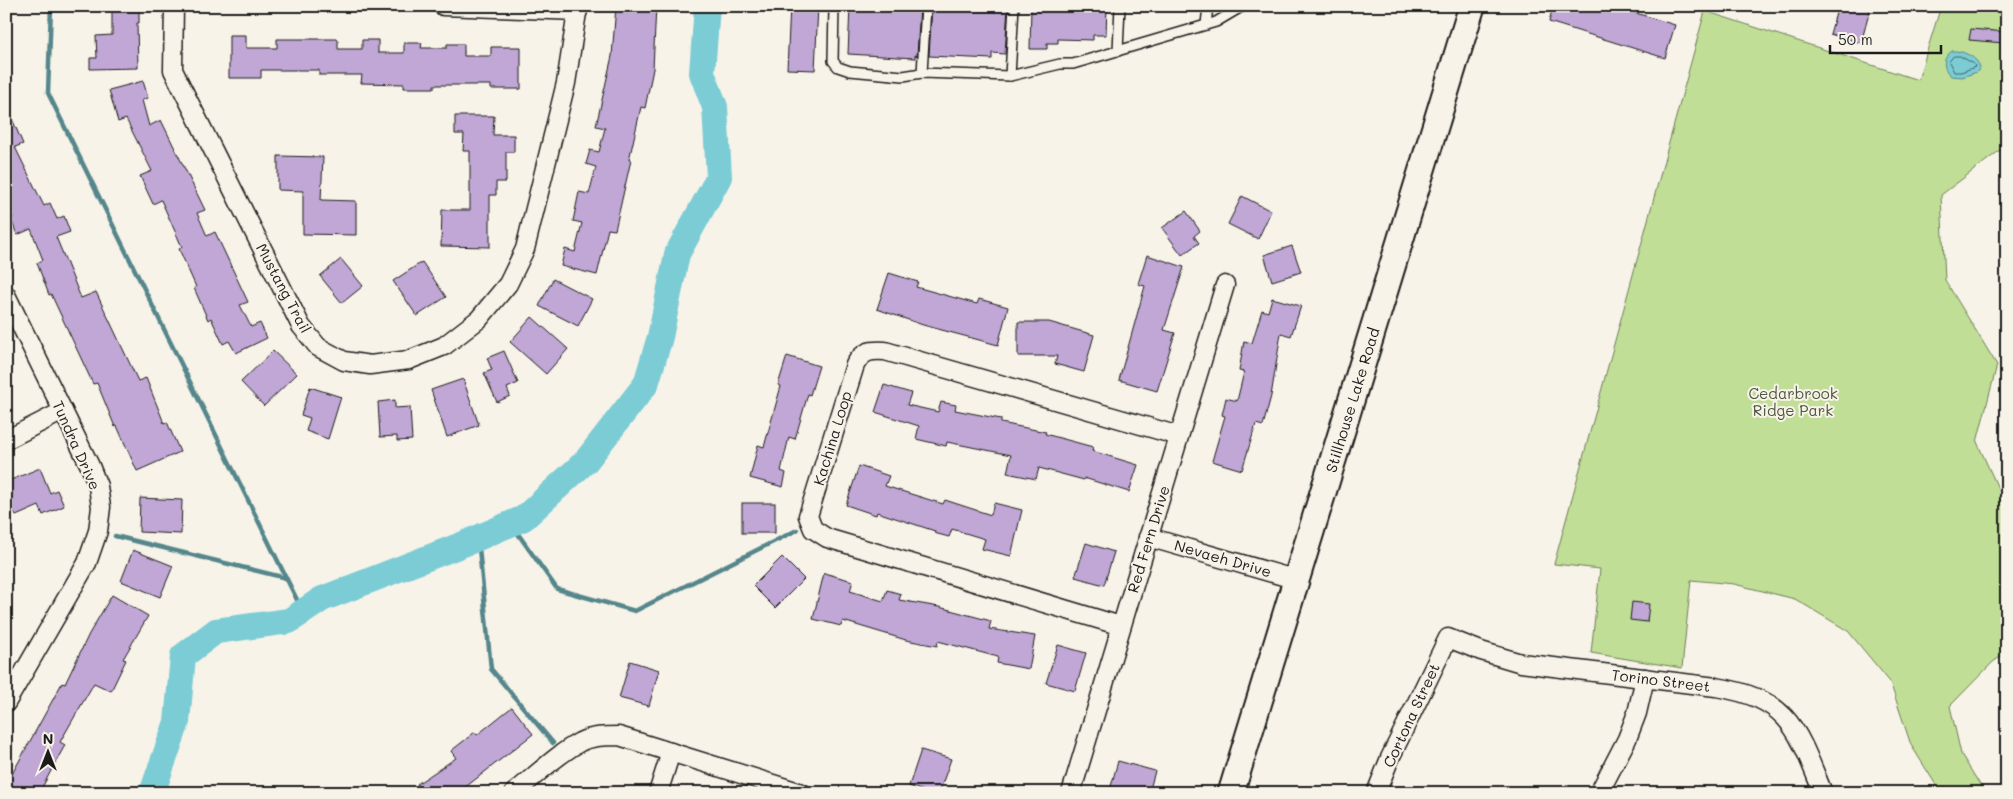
<svg xmlns="http://www.w3.org/2000/svg" width="2013" height="799" font-family="Mali,sans-serif">
	<style>
		.green { fill: #c0de96; stroke: #6e7d59 }
		.water { fill: #7bccd5; stroke: #55868b }
		.lines { fill: none; stroke-linecap: round; stroke-linejoin: round }
		.shore { stroke: #426266; stroke-width: 1 }
		.stream { stroke: #55868b; stroke-width: 4.5 }
		.river { stroke: #7bccd5; stroke-width: 26 }
		.building { fill: #c0a7d6; stroke: #1c1c1c }
		.service-casing { stroke: #1c1c1c; stroke-width: 12 }
		.minor-casing { stroke: #1c1c1c; stroke-width: 21 }
		.secondary-casing { stroke: #1c1c1c; stroke-width: 29 }
		.service { stroke: #f7f3e8; stroke-width: 9 }
		.minor { stroke: #f7f3e8; stroke-width: 18 }
		.secondary { stroke: #f7f3e8; stroke-width: 25 }
		.labels { text-anchor: middle; dominant-baseline: central; stroke-width: 4; stroke-linejoin: round; paint-order: stroke }
		.street-label { font-size: 15px; fill: #1c1c1c; stroke: #f7f3e8 }
		.park-label { font-size: 15px; fill: #4d5641; stroke: #f7f3e8 }
	</style>
	<rect width="100%" height="100%" fill="#f7f3e8"/>
	<filter id="ink" filterUnits="userSpaceOnUse"><feTurbulence type="fractalNoise" baseFrequency=".02" numOctaves="2"/><feDisplacementMap in="SourceGraphic" scale="10" xChannelSelector="R" yChannelSelector="G"/><feConvolveMatrix kernelMatrix="1 2 1 2 8 2 1 2 1" color-interpolation-filters="sRGB"/></filter>
	<g filter="url(#ink)">
		<polygon class="green" points="1941,6 1984,6 2002,9 2000,29 2007,30 2007,145 1941,195 1945,280 1997,365 1977,442 2007,508 2007,652 1993,662 1950,706 1961,754 1985,793 1941,793 1911,745 1890,682 1848,631 1795,599 1734,584 1691,580 1682,668 1591,653 1600,569 1554,564 1705,11 1918,80"/>
		<path class="water" d="M 1952,51 C 1962,50 1977,57 1980,67 L 1977,72 L 1962,77 L 1951,76 C 1942,68 1942,58 1952,51 Z"/>
		<g class="lines">
			<polygon class="shore" points="1954,56 1960,56 1974,64 1975,67 1961,72 1954,72 1949,62"/>
			<g class="stream">
				<polyline points="51,6 48,93 303,612"/>
				<polyline points="511,524 557,589 635,611 797,530"/>
				<polyline points="115,536 286,578"/>
				<polyline points="478,538 491,669 553,743"/>
			</g>
			<polyline class="river" points="152,793 177,722 183,656 216,631 289,621 322,599 466,543 524,518 586,461 646,384 660,337 677,254 719,177 715,107 702,73 707,6"/>
		</g>
		<g class="building">
			<polygon points="112,6 139,6 139,23 137,23 138,68 90,69 90,58 97,58 96,36 112,35"/>
			<polygon points="616,6 656,6 653,69 645,108 641,107 629,160 631,160 615,230 608,229 597,275 561,266 565,249 575,252 582,223 573,221 579,192 589,194 596,167 586,164 590,150 599,152 605,128 596,126 612,56"/>
			<polygon points="790,6 818,6 815,70 787,69"/>
			<polygon points="850,6 920,6 917,56 915,55 915,58 848,54"/>
			<polygon points="932,6 1008,6 1005,54 992,53 992,59 929,56"/>
			<polygon points="1031,6 1107,6 1106,35 1093,35 1093,40 1058,39 1058,43 1047,43 1047,49 1030,49"/>
			<polygon points="1553,6 1613,6 1675,25 1665,58 1549,22"/>
			<polygon points="1838,6 1871,6 1861,43 1830,34"/>
			<polygon points="1971,29 2006,32 2004,43 1969,40"/>
			<polygon points="229,35 246,35 246,48 277,48 277,39 338,39 338,49 362,49 362,40 378,40 378,53 404,53 404,43 422,43 421,48 447,48 447,44 464,44 464,56 491,56 491,47 521,47 521,89 491,89 491,85 434,85 434,88 404,88 404,84 361,83 362,75 319,75 319,70 261,70 261,78 229,78"/>
			<polygon points="143,81 148,98 142,100 149,126 161,120 205,210 197,213 207,236 215,232 248,302 240,305 251,327 260,323 267,338 236,353 229,341 223,344 211,318 208,320 194,288 196,287 179,249 182,247 161,200 153,204 140,176 152,171 126,119 118,122 109,90"/>
			<polygon points="6,105 23,144 15,147 44,206 50,203 57,219 64,216 70,232 56,237 81,298 96,292 138,381 146,378 164,423 167,422 180,452 137,471 117,426 115,427 97,383 93,384 51,294 49,295 37,263 43,260 31,229 17,235 11,219 13,218 6,203"/>
			<polygon points="455,116 494,116 493,135 514,135 514,152 506,152 506,182 496,182 496,195 490,195 490,247 441,246 442,210 470,210 470,151 463,151 464,134 455,134"/>
			<polygon points="278,156 323,157 321,200 356,201 356,235 303,234 303,191 278,190"/>
			<polygon points="1242,196 1271,211 1258,239 1228,224"/>
			<polygon points="1186,211 1200,231 1194,236 1199,243 1182,255 1162,228"/>
			<polygon points="1292,246 1301,272 1272,281 1264,255"/>
			<polygon points="1147,255 1184,267 1164,330 1175,333 1157,391 1119,380 1145,286 1138,284"/>
			<polygon points="341,259 363,286 342,303 320,276"/>
			<polygon points="422,262 446,297 417,316 393,281"/>
			<polygon points="889,273 918,282 916,287 977,304 979,299 1008,307 998,345 923,325 877,309"/>
			<polygon points="553,279 592,299 578,326 539,306"/>
			<polygon points="1272,298 1301,306 1291,336 1281,333 1271,396 1263,426 1256,424 1242,470 1212,461 1225,416 1222,415 1226,398 1237,401 1244,372 1239,371 1244,341 1252,343 1262,310 1268,312"/>
			<polygon points="532,317 568,349 546,374 510,342"/>
			<polygon points="1018,322 1049,322 1094,335 1084,372 1055,364 1057,356 1018,356"/>
			<polygon points="273,351 297,374 264,406 241,382"/>
			<polygon points="504,351 518,383 507,388 510,396 497,402 484,373 492,370 487,358"/>
			<polygon points="787,356 819,366 810,395 808,394 795,439 789,437 781,471 786,473 783,487 750,478 758,445 764,447 781,386 778,385"/>
			<polygon points="463,379 479,425 447,437 431,390"/>
			<polygon points="884,385 911,393 907,405 938,412 941,402 956,405 955,410 1001,419 1001,423 1046,432 1045,434 1093,447 1092,451 1138,465 1129,492 1084,478 1084,480 1039,468 1036,479 1007,473 1011,455 947,442 946,446 916,439 919,426 875,412"/>
			<polygon points="310,387 341,397 328,439 306,431 310,418 301,415"/>
			<polygon points="395,400 395,408 410,407 412,440 397,441 397,436 380,437 378,402"/>
			<polygon points="859,466 889,476 885,486 943,504 945,500 991,515 994,503 1022,510 1011,556 982,549 985,539 952,529 949,537 934,533 935,531 877,512 876,515 846,505"/>
			<polygon points="40,468 50,493 57,490 64,506 43,515 39,506 16,516 6,494 6,482"/>
			<polygon points="140,498 182,500 181,534 139,532"/>
			<rect x="742" y="503" width="33" height="30"/>
			<polygon points="1086,543 1114,552 1104,585 1075,577"/>
			<polygon points="133,550 173,566 160,597 121,581"/>
			<polygon points="782,557 804,579 775,608 753,586"/>
			<polygon points="824,573 853,581 850,591 883,601 887,590 901,594 899,600 939,607 991,621 989,629 1035,636 1029,669 997,663 998,657 938,641 937,646 906,640 843,621 841,626 813,619"/>
			<polygon points="112,595 148,616 123,659 126,660 111,691 94,683 60,742 65,745 39,793 6,793 6,781 10,773 12,774 62,683 65,684 89,634"/>
			<polygon points="1632,602 1649,604 1647,622 1630,620"/>
			<polygon points="1058,645 1086,653 1075,691 1046,683"/>
			<polygon points="630,661 659,670 649,706 619,698"/>
			<polygon points="512,707 533,734 458,793 423,793 417,784 456,758 451,751 475,732 477,735"/>
			<polygon points="921,750 951,759 939,793 930,793 909,786"/>
			<polygon points="1118,761 1155,771 1149,793 1120,793 1110,790"/>
		</g>
		<g class="lines">
			<defs>
				<g id="service">
					<polyline points="834,6 833,61 838,67 850,71 903,76 922,73 1010,76 1060,64 1073,64 1216,22 1243,6"/>
					<polyline points="1206,25 1208,6"/>
					<polyline points="1118,51 1120,6"/>
					<polyline points="922,73 926,6"/>
					<polyline points="1010,76 1014,6"/>
				</g>
				<g id="minor">
					<polyline points="174,6 173,70 301,326 318,347 344,361 370,365 409,360 444,346 479,319 508,284 525,249 566,83 578,6"/>
					<polyline points="443,6 578,11"/>
					<polyline points="6,295 90,466 98,486 101,507 98,531 87,563 6,703"/>
					<polyline points="6,440 63,411"/>
					<polyline points="1148,537 1297,580"/>
					<path d="M 1121,626 L 827,538 L 813,529 L 808,516 L 855,365 C 863,351 870,350 885,351 L 1179,436"/>
					<path d="M 514,793 C 535,776 556,755 580,742 C 592,736 606,736 619,736 L 802,793"/>
					<polyline points="658,793 671,752"/>
					<polyline points="1071,793 1225,285"/>
					<path d="M 1376,793 L 1390,758 L 1448,638 L 1481,651 L 1521,663 L 1716,687 C 1790,699 1797,729 1823,793"/>
					<polyline points="1599,793 1627,739 1637,713 1645,678"/>
				</g>
				<polyline id="secondary" points="1231,793 1472,6"/>
			</defs>
			<use href="#service" class="service-casing"/>
			<use href="#minor" class="minor-casing"/>
			<use href="#secondary" class="secondary-casing"/>
			<use href="#service" class="service"/>
			<use href="#minor" class="minor"/>
			<use href="#secondary" class="secondary"/>
		</g>
	</g>
	<g class="labels">
		<g class="street-label">
			<text transform="translate(284 288) rotate(62)">Mustang Trail</text>
			<text transform="translate(1352 400) rotate(-73)">Stillhouse Lake Road</text>
			<text transform="translate(832 438) rotate(-73)">Kachina Loop</text>
			<text transform="translate(77 445) rotate(66)">Tundra Drive</text>
			<text transform="translate(1148 539) rotate(-73)">Red Fern Drive</text>
			<text transform="translate(1223 558) rotate(16)">Nevaeh Drive</text>
			<text transform="translate(1661 680) rotate(7)">Torino Street</text>
			<text transform="translate(1411 715) rotate(-65)">Cortona Street</text>
		</g>
		<g class="park-label">
			<text x="1793" y="393">Cedarbrook<tspan x="1793" dy="17">Ridge Park</tspan></text>
		</g>
	</g>
	<rect width="2013" height="799" fill="none" stroke="#f7f3e8" stroke-width="25"/>
	<rect x="12" y="12" width="1988" height="774" fill="none" stroke="#1c1c1c" stroke-width="2" filter="url(#ink)"/>
	<g transform="translate(48 752)" stroke="#f7f3e8" stroke-width="4" paint-order="stroke">
	<path d="M0-4L9 19L0 12L-9 19Z" fill="#1c1c1c"/>
	<text y="-8" font-size="14" font-weight="bold" text-anchor="middle" fill="#1c1c1c">N</text>
	</g>
	<path d="M1830 45v8h111v-8" fill="none" stroke="#1c1c1c" stroke-width="2.5"/>
	<text x="1838" y="45" font-size="15" fill="#1c1c1c" stroke="#f7f3e8" stroke-width="4" paint-order="stroke">50 m</text>
</svg>
